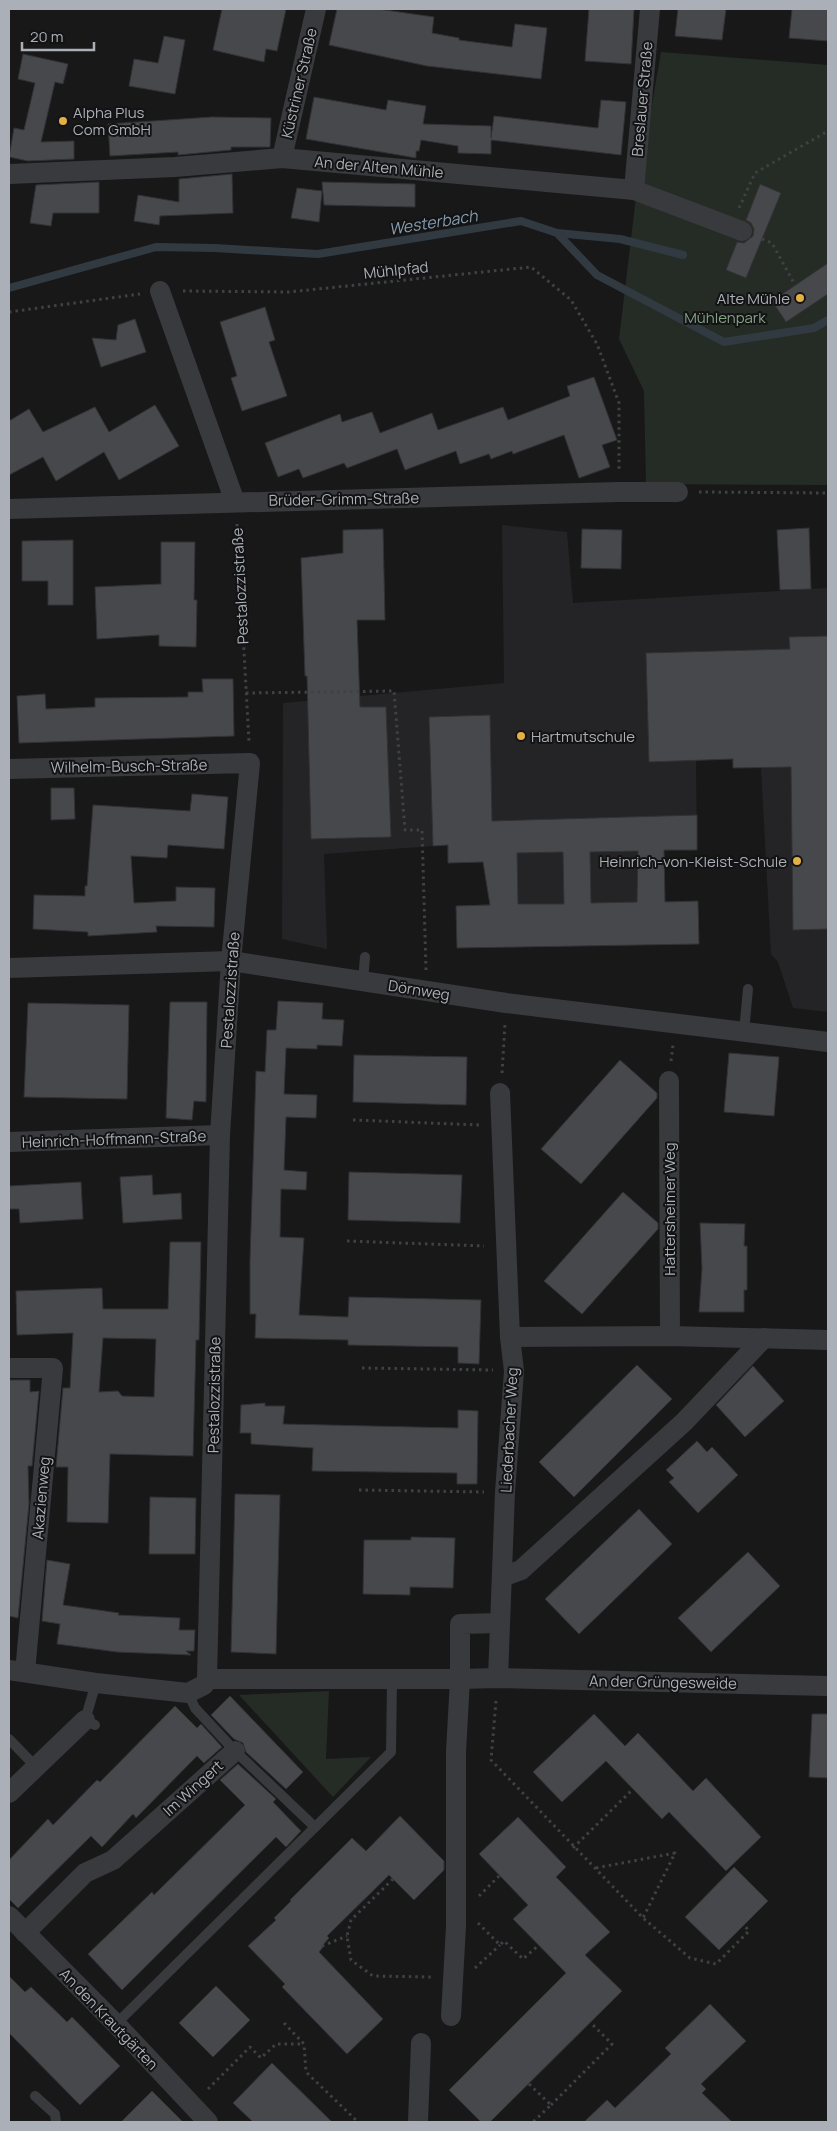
<svg xmlns="http://www.w3.org/2000/svg" width="837" height="2131" font-family="Manrope,sans-serif">
	<style>
		.built { fill: #242426 }
		.green { fill: #242c25 }
		.lines { fill: none; stroke-linecap: round; stroke-linejoin: round }
		.stream { stroke: #323a41; stroke-width: 8 }
		.building { fill: #47484c; stroke: #323235; fill-rule: evenodd }
		.path { stroke: #3f4145; stroke-width: 3; stroke-dasharray: 2.5 4; stroke-linecap: butt }
		.lane { stroke: #393a3e; stroke-width: 10 }
		.street { stroke: #393a3e; stroke-width: 20 }
		.poi-dot { fill: #e3af46; stroke: #131314; stroke-width: 2 }
		.labels { text-anchor: middle; dominant-baseline: central; stroke-width: 4; stroke-linejoin: round; paint-order: stroke }
		.street-label { font-size: 15px; fill: #abafb8; stroke: #131314 }
		.poi-label { font-size: 15px; fill: #abafb8; stroke: #131314; text-anchor: start }
		.park-label { font-size: 15px; fill: #84a186; stroke: #131314 }
		.water-label { font-size: 16px; font-style: italic; fill: #859cb0; stroke: #131314 }
	</style>
	<rect width="100%" height="100%" fill="#181819"/>
	<polygon class="built" points="502,525 567,532 573,603 828,588 828,1012 793,1008 778,962 771,954 761,768 733,768 732,759 696,760 697,850 664,851 665,901 698,901 699,944 457,948 456,906 490,904 483,862 448,863 447,845 324,854 327,949 282,939 283,703 504,683"/>
	<g class="green">
		<polygon points="661,52 828,65 828,485 646,484 644,391 619,339 636,197"/>
		<polygon points="329,1691 326,1759 371,1757 333,1797 239,1695"/>
	</g>
	<g class="lines">
		<g class="stream">
			<polyline points="557,233 620,239 683,255"/>
			<polyline points="9,288 156,247 215,248 318,254 521,221 557,233 597,275 724,342 814,328 828,320"/>
		</g>
	</g>
	<g class="building">
		<polygon points="222,9 286,9 277,51 266,49 264,62 213,50"/>
		<polygon points="337,9 378,9 434,17 432,33 459,38 459,40 512,47 515,24 547,28 541,79 427,66 329,45"/>
		<polygon points="589,9 634,9 631,64 585,61"/>
		<polygon points="678,9 726,9 722,40 675,36"/>
		<polygon points="792,9 828,9 828,41 789,38"/>
		<polygon points="164,36 185,40 175,94 129,86 134,59 158,63"/>
		<polygon points="23,54 68,64 63,84 55,82 41,142 74,141 74,159 28,161 9,157 14,128 24,130 35,83 18,79"/>
		<polygon points="314,97 386,110 388,100 426,106 423,124 491,126 491,138 494,116 598,128 601,100 626,102 621,155 491,140 491,154 458,153 458,146 421,140 419,151 416,151 416,158 306,139"/>
		<polygon points="212,117 271,118 270,147 231,147 231,150 178,155 178,152 110,156 108,124"/>
		<polygon points="232,174 233,213 160,216 159,225 134,221 138,195 179,202 179,179"/>
		<polygon points="99,182 99,213 53,213 51,226 30,223 36,185"/>
		<polygon points="322,182 415,184 415,207 324,205"/>
		<polygon points="760,184 781,193 746,278 726,270 737,242 744,243 753,236 754,229 751,223 746,220"/>
		<polygon points="297,188 322,191 319,222 291,218"/>
		<polygon points="828,263 828,294 786,322 772,301"/>
		<polygon points="265,307 275,340 269,342 287,396 242,411 231,378 237,376 220,322"/>
		<polygon points="135,319 146,352 101,367 92,338 116,340 118,325"/>
		<polygon points="594,377 617,440 602,445 610,467 579,478 564,435 513,454 512,451 491,459 489,454 460,464 456,451 405,470 397,449 347,468 344,463 303,478 299,469 278,477 265,443 340,414 342,422 372,412 380,433 432,413 438,430 503,407 508,420 570,396 567,386"/>
		<polygon points="155,405 179,446 119,480 104,452 56,481 43,457 9,475 9,421 29,409 43,432 95,407 109,432"/>
		<polygon points="809,528 811,589 780,590 777,530"/>
		<polygon points="383,529 385,620 357,620 360,707 386,707 391,837 311,839 307,676 305,676 301,558 343,553 343,530"/>
		<polygon points="582,529 622,530 621,569 581,568"/>
		<polygon points="73,540 73,605 48,605 48,581 22,581 22,541"/>
		<polygon points="161,542 195,542 194,600 197,600 196,647 159,646 159,635 97,639 95,587 161,584"/>
		<polygon points="828,636 828,929 793,930 791,767 733,768 733,759 649,762 646,653 790,649 789,637"/>
		<polygon points="202,679 233,679 234,736 19,743 17,696 45,694 46,709 95,707 95,698 188,697 188,692 203,692"/>
		<path d="M 490,715 L 492,821 L 697,815 L 697,850 L 664,850 L 665,902 L 698,901 L 699,944 L 457,948 L 456,906 L 490,905 L 483,862 L 448,863 L 448,845 L 433,846 L 429,717 ZM 638,851 L 637,902 L 591,903 L 590,852 ZM 563,852 L 564,904 L 518,904 L 517,853 Z"/>
		<polygon points="51,788 74,788 75,819 51,820"/>
		<polygon points="192,794 228,797 224,849 168,845 167,858 131,856 134,903 176,901 176,887 215,888 214,927 156,926 157,932 88,936 88,932 33,929 34,895 85,896 85,886 87,886 93,805 190,811"/>
		<polygon points="278,1001 323,1003 322,1019 344,1020 342,1046 317,1045 317,1049 286,1048 284,1094 317,1095 316,1118 286,1117 284,1170 307,1172 306,1190 281,1189 280,1237 304,1238 299,1315 348,1317 349,1297 481,1300 479,1364 458,1363 458,1347 348,1345 348,1340 255,1338 256,1314 250,1314 250,1260 256,1071 265,1072 267,1030 276,1030"/>
		<polygon points="170,1002 207,1002 206,1102 194,1101 192,1120 166,1118"/>
		<polygon points="28,1003 129,1005 127,1099 24,1097"/>
		<polygon points="729,1053 779,1057 774,1116 724,1112"/>
		<polygon points="354,1055 467,1057 466,1105 353,1102"/>
		<polygon points="620,1060 657,1093 657,1098 581,1184 541,1149"/>
		<polygon points="349,1172 462,1175 460,1223 348,1220"/>
		<polygon points="152,1175 153,1195 181,1193 182,1219 123,1223 120,1177"/>
		<polygon points="81,1182 83,1219 20,1223 19,1209 9,1209 9,1186"/>
		<polygon points="623,1192 658,1223 658,1229 582,1314 544,1281"/>
		<polygon points="700,1223 745,1224 744,1246 747,1246 747,1290 744,1290 744,1312 699,1312 702,1268"/>
		<path d="M 170,1242 L 201,1242 L 199,1340 L 196,1340 L 193,1456 L 110,1454 L 108,1523 L 67,1522 L 68,1467 L 56,1467 L 63,1388 L 70,1388 L 73,1333 L 17,1335 L 16,1291 L 102,1288 L 103,1309 L 168,1309 ZM 103,1338 L 156,1339 L 154,1397 L 122,1396 L 118,1391 L 99,1392 Z"/>
		<polygon points="637,1365 672,1399 574,1497 539,1462"/>
		<polygon points="753,1366 784,1401 745,1437 716,1405"/>
		<polygon points="9,1380 30,1380 30,1392 39,1391 32,1466 28,1466 29,1504 18,1618 9,1616"/>
		<polygon points="265,1403 265,1406 285,1406 283,1424 458,1428 458,1410 478,1411 477,1484 457,1484 457,1473 312,1471 313,1448 251,1444 251,1433 240,1433 241,1405"/>
		<polygon points="697,1441 707,1452 712,1447 738,1475 698,1513 669,1482 674,1478 666,1470"/>
		<polygon points="235,1494 280,1495 276,1654 231,1652"/>
		<polygon points="150,1497 196,1498 195,1554 149,1554"/>
		<polygon points="639,1509 672,1544 579,1634 545,1599"/>
		<polygon points="411,1537 455,1538 453,1588 410,1587 410,1595 363,1594 364,1540 411,1540"/>
		<polygon points="748,1552 780,1586 711,1652 678,1618"/>
		<polygon points="47,1560 70,1564 63,1605 119,1613 118,1615 180,1618 179,1630 195,1630 194,1651 186,1651 191,1655 117,1652 57,1644 60,1624 42,1621"/>
		<polygon points="230,1696 303,1772 286,1789 246,1752 243,1743 234,1739 211,1715"/>
		<polygon points="175,1706 197,1728 201,1724 222,1747 204,1763 197,1756 136,1818 133,1814 102,1847 91,1836 18,1908 9,1899 9,1860 48,1819 53,1825 97,1780 100,1782"/>
		<polygon points="594,1714 625,1746 638,1733 693,1791 706,1778 761,1837 726,1871 669,1812 662,1819 606,1761 562,1802 533,1772"/>
		<polygon points="812,1714 828,1714 828,1778 809,1777"/>
		<polygon points="238,1764 276,1799 273,1802 301,1831 286,1847 276,1837 122,1990 88,1954 152,1892 154,1895 245,1805 220,1780"/>
		<polygon points="400,1816 444,1861 444,1870 414,1900 389,1875 327,1936 329,1938 322,1946 323,1947 319,1952 383,2019 347,2054 282,1987 285,1984 248,1946 276,1920 274,1918 291,1901 290,1900 352,1838 366,1851"/>
		<polygon points="518,1817 566,1867 556,1877 610,1932 585,1955 622,1991 490,2122 481,2122 449,2090 566,1973 513,1919 528,1905 479,1854"/>
		<polygon points="734,1867 768,1901 719,1950 685,1917"/>
		<polygon points="9,1976 25,1992 31,1987 67,2022 72,2017 120,2066 80,2105 9,2033"/>
		<polygon points="216,1986 250,2020 213,2057 179,2023"/>
		<polygon points="710,2004 746,2041 701,2084 706,2089 702,2093 732,2122 584,2122 607,2100 615,2108 671,2054 665,2048"/>
		<polygon points="272,2063 332,2122 253,2122 233,2103"/>
		<polygon points="152,2091 183,2122 121,2122"/>
	</g>
	<g class="lines">
		<g class="path">
			<polyline points="739,208 755,173 828,131"/>
			<polyline points="762,239 772,243 795,285"/>
			<polyline points="183,291 289,292 531,267 571,300 597,344 619,403 619,471"/>
			<polyline points="9,312 140,294"/>
			<polyline points="699,492 828,493"/>
			<polyline points="237,524 249,742"/>
			<polyline points="246,693 394,691 405,830 422,830 426,970"/>
			<polyline points="671,1061 673,1045"/>
			<polyline points="502,1073 505,1024"/>
			<polyline points="353,1120 481,1125"/>
			<polyline points="347,1241 484,1246"/>
			<polyline points="362,1368 493,1370"/>
			<polyline points="359,1490 484,1492"/>
			<polyline points="496,1701 491,1760 643,1918 690,1958 716,1964 749,1931 744,1925"/>
			<polyline points="573,1848 633,1789"/>
			<polyline points="596,1868 675,1853 643,1918"/>
			<polyline points="393,1879 351,1920 347,1936 351,1960 373,1976 431,1977"/>
			<polyline points="479,1896 499,1876"/>
			<polyline points="478,1923 500,1945 504,1941 523,1959 539,1945"/>
			<polyline points="322,1946 347,1936"/>
			<polyline points="475,1968 500,1945"/>
			<polyline points="284,2023 304,2044 306,2072 358,2122"/>
			<polyline points="529,2084 551,2105 533,2122"/>
			<polyline points="208,2089 250,2047 261,2058 276,2044 304,2044"/>
			<polyline points="551,2105 612,2044 591,2023"/>
		</g>
		<g class="lane">
			<polyline points="363,981 365,957"/>
			<polyline points="744,1032 748,989"/>
			<polyline points="188,1693 195,1708 235,1751 315,1827"/>
			<polyline points="95,1725 85,1720 96,1683"/>
			<polyline points="9,1739 36,1767"/>
			<polyline points="116,2024 391,1752 392,1679"/>
			<polyline points="35,2096 55,2114 56,2122"/>
		</g>
		<g class="street">
			<polyline points="282,158 316,9"/>
			<polyline points="9,174 175,167 282,158 634,190 742,231"/>
			<polyline points="634,190 650,9"/>
			<polyline points="160,291 235,502"/>
			<polyline points="9,509 619,492 678,492"/>
			<polyline points="9,769 250,763 231,961 220,1135 207,1679 204,1685 188,1693 96,1683 9,1670"/>
			<polyline points="9,968 231,961 506,1003 828,1042"/>
			<polyline points="669,1081 670,1336"/>
			<polyline points="9,1142 220,1135"/>
			<polyline points="510,1337 670,1336 828,1340"/>
			<polyline points="9,1368 53,1368 25,1672"/>
			<polyline points="502,1577 521,1570 684,1422 764,1338"/>
			<polyline points="498,1678 505,1492 514,1371 510,1337 500,1093"/>
			<polyline points="207,1679 460,1679 498,1678 828,1686"/>
			<polyline points="9,1793 85,1720"/>
			<polyline points="9,1916 116,2024 208,2122"/>
			<polyline points="25,1933 85,1873 113,1860 235,1751"/>
			<polyline points="451,2016 456,1926 456,1752 460,1679 460,1624 500,1623"/>
			<polyline points="418,2122 421,2043"/>
		</g>
	</g>
	<g class="poi-dot">
		<circle cx="63" cy="121" r="5"/>
		<circle cx="800" cy="298" r="5"/>
		<circle cx="521" cy="736" r="5"/>
		<circle cx="797" cy="861" r="5"/>
	</g>
	<g class="labels">
		<g class="street-label">
			<text transform="translate(299 83) rotate(-77)">Küstriner Straße</text>
			<text transform="translate(642 99) rotate(-85)">Breslauer Straße</text>
			<text transform="translate(379 167) rotate(5)">An der Alten Mühle</text>
			<text transform="translate(396 270) rotate(-6)">Mühlpfad</text>
			<text transform="translate(344 499) rotate(-1)">Brüder-Grimm-Straße</text>
			<text transform="translate(240 586) rotate(-93)">Pestalozzistraße</text>
			<text transform="translate(129 766) rotate(-1)">Wilhelm-Busch-Straße</text>
			<text transform="translate(230 990) rotate(-86)">Pestalozzistraße</text>
			<text transform="translate(419 990) rotate(9)">Dörnweg</text>
			<text transform="translate(114 1139) rotate(-2)">Heinrich-Hoffmann-Straße</text>
			<text transform="translate(669 1209) rotate(-90)">Hattersheimer Weg</text>
			<text transform="translate(214 1395) rotate(-89)">Pestalozzistraße</text>
			<text transform="translate(509 1430) rotate(-87)">Liederbacher Weg</text>
			<text transform="translate(41 1498) rotate(-85)">Akazienweg</text>
			<text transform="translate(663 1682) rotate(1)">An der Grüngesweide</text>
			<text transform="translate(193 1788) rotate(-42)">Im Wingert</text>
			<text transform="translate(109 2019) rotate(46)">An den Krautgärten</text>
		</g>
		<g class="poi-label">
			<text x="73" y="112">Alpha Plus<tspan x="73" dy="17">Com GmbH</tspan></text>
			<text x="790" y="298" text-anchor="end">Alte Mühle</text>
			<text x="531" y="736">Hartmutschule</text>
			<text x="787" y="861" text-anchor="end">Heinrich-von-Kleist-Schule</text>
		</g>
		<g class="park-label">
			<text x="725" y="317">Mühlenpark</text>
		</g>
		<g class="water-label">
			<text transform="translate(433 222) rotate(-9)">Westerbach</text>
		</g>
	</g>
	<rect width="837" height="2131" fill="none" stroke="#abafb8" stroke-width="20"/>
	<path d="M22 42v8h72v-8" fill="none" stroke="#abafb8" stroke-width="2.5"/>
	<text x="30" y="42" font-size="15" fill="#abafb8" stroke="#131314" stroke-width="4" paint-order="stroke">20 m</text>
</svg>
